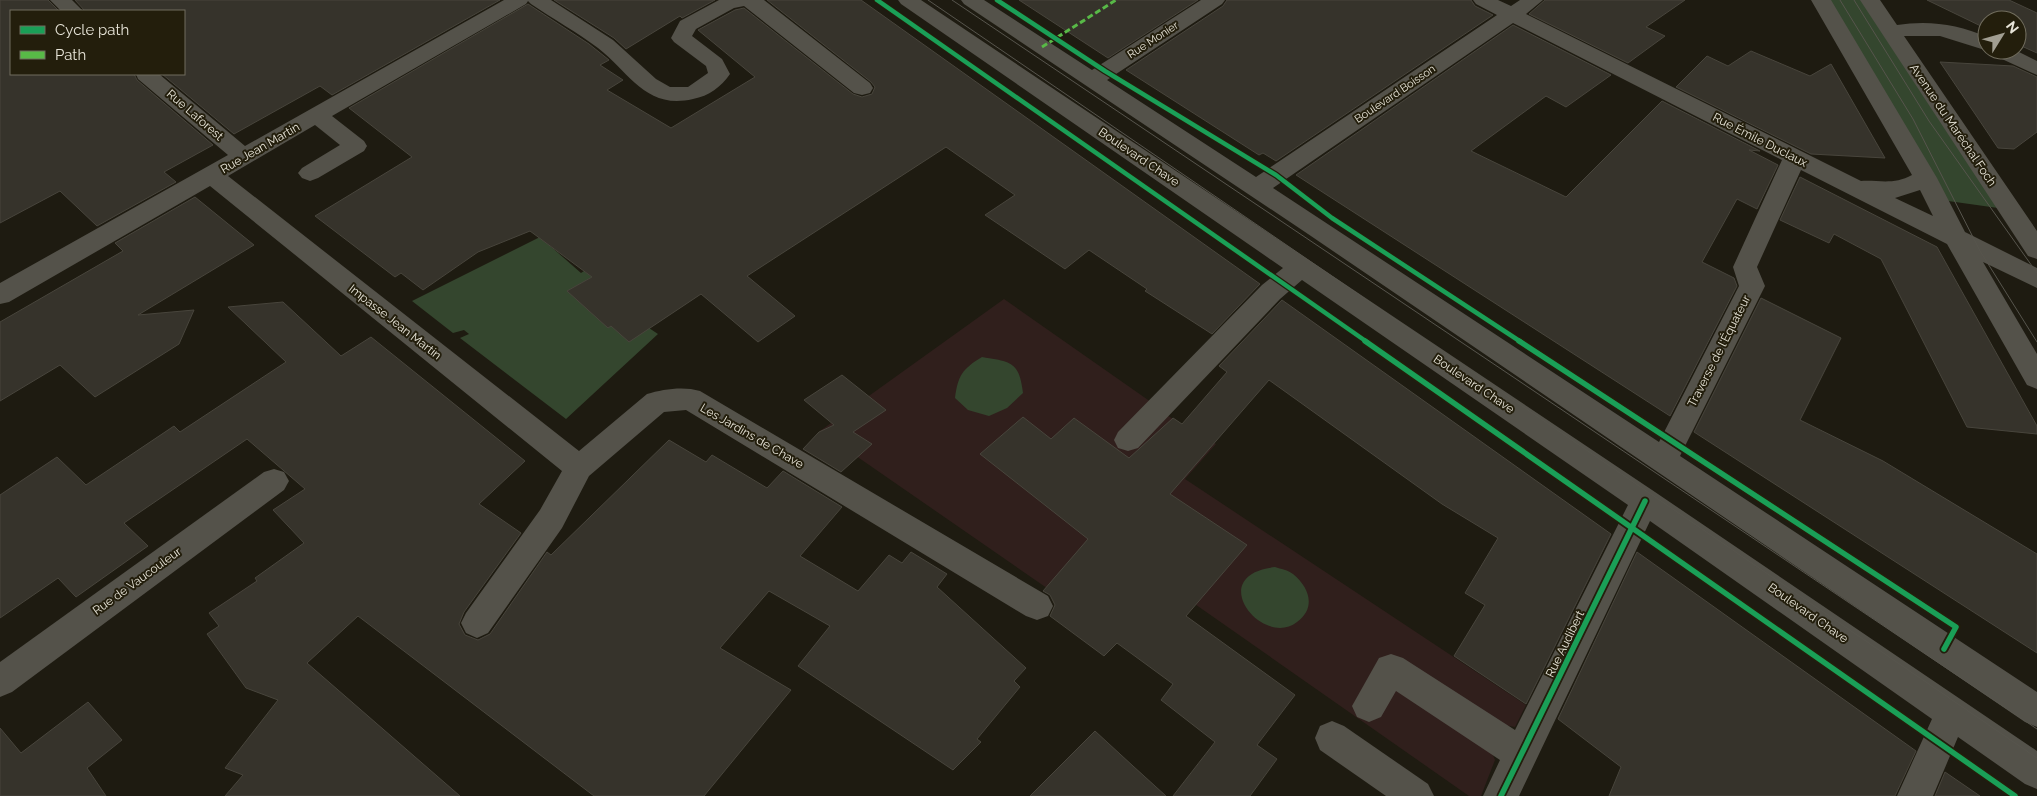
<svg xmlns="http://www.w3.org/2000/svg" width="2037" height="796" font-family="Raleway,sans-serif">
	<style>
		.education { fill: #301f1c }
		.green { fill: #34462e }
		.building { fill: #36332b; stroke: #48453c }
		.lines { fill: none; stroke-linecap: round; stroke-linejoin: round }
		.minor { fill: #54524a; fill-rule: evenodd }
		.tram { stroke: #57554d; stroke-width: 1 }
		.quiet { stroke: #58b947; stroke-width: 3; stroke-dasharray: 6 3; stroke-linecap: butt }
		.cycleway-far1-casing { stroke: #231e0c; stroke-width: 7 }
		.cycleway-casing { stroke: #231e0c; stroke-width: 9 }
		.cycleway-far1 { stroke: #1a9f57; stroke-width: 4.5 }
		.cycleway { stroke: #1a9f57; stroke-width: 5.5 }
		.labels { text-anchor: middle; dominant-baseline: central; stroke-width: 4; stroke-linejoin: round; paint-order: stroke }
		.far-street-label { font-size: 11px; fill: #e7e4d8; stroke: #231e0c }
		.street-label { font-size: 12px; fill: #e7e4d8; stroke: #231e0c }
	</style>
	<rect width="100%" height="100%" fill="#1e1b11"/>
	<polygon class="education" points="1004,299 1151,402 1158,410 1216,444 1185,479 1526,705 1515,727 1504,725 1490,748 1495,760 1481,796 1469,796 1119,551 1070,604 820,431"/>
	<g class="green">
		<polygon points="1828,0 1862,0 1998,208 1941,200"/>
		<polygon points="540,237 581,273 584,271 592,277 568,291 608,327 611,326 649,328 658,334 566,419 460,338 469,334 464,330 453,333 412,301"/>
		<path d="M 982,357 C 1011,362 1019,361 1023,393 L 1007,408 L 989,416 L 968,410 L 955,398 C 958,376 962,369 982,357 Z"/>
		<path d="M 1275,567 C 1281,569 1288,570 1293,574 C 1310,588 1316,608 1297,622 C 1263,649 1203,575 1275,567 Z"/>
	</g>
	<g class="building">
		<polygon points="0,0 48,0 59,11 11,11 11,74 134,74 137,80 213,145 164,172 176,182 97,226 60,191 0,223"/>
		<polygon points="75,0 500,0 332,95 320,86 234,134 162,74 184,74 184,11 85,11"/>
		<polygon points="554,0 715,0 682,18 680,16 626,49 614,38"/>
		<polygon points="767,0 861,0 1260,284 1212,334 1145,291 1147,289 1089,250 1065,269 985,215 1015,195 946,147 747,276 795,316 758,342 701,294 629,342 611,326 608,328 567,291 592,277 530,231 478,252 423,290 401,273 395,277 315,216 412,157 349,108 528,4 589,44 609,60 600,65 623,80 607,90 671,128 755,77 698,30 735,10 744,8 853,94 862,97 872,94 875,87 871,82"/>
		<polygon points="1019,0 1198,0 1108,58"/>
		<polygon points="1227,0 1471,0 1475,6 1493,15 1276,161 1263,153 1259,155 1126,70 1223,6"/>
		<polygon points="1545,0 1685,0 1646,27 1665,36 1628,63 1529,14"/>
		<polygon points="1927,0 2009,0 2037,13 2037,53 2017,44 2017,20 1987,20 1987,29"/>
		<polygon points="1513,25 1611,75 1566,107 1546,96 1471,151 1566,197 1662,101 1760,151 1749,150 1778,165 1757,209 1737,199 1702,262 1734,278 1737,286 1670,416 1296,175"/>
		<polygon points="1751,51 1810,76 1831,64 1885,158 1811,154 1676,87 1707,56 1728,66"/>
		<polygon points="1940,62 2013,66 2037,77 2037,132 2014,149 1998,148"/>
		<polygon points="1800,177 1937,247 2037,426 2037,434 1967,427 1881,259 1834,234 1829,243 1780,220"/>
		<polygon points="195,197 254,245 138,315 194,310 179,344 95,397 60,365 0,401 0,322 123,251 115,243"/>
		<polygon points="1761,298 1841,338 1800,420 1883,461 2037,554 2037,653 1694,432"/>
		<polygon points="1282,300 1611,534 1526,704 1454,656 1485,605 1465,593 1498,538 1442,504 1269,380 1170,494 1247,545 1186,616 1295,695 1257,745 1277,759 1250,796 1173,796 1215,742 1161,700 1173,684 1117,643 1104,656 1050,616 1055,605 1050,595 1043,591 1088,539 980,454 1023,417 1051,439 1074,418 1129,458 1173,418 1182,424 1227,372 1219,366"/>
		<polygon points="283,302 341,356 371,337 525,461 479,504 521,533 464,612 459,624 465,635 478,640 490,634 547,552 551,555 669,440 706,462 712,455 767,488 783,471 842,507 800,556 858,591 889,555 902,563 911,552 947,574 937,587 1026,668 1014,681 1020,687 977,739 981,742 953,770 798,666 830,626 769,591 720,648 791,690 704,796 594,796 358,616 307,663 460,796 225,796 243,775 225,768 278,700 246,688 207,634 219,626 209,613 257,581 255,578 304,543 273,510 305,489 247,439 124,523 148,546 76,597 58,578 0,618 0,495 57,457 86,485 174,426 180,432 286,362 228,307"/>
		<polygon points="842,375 886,410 853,432 872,444 841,472 803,449 819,432 834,425 804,400"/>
		<polygon points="1637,552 1916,751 1895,796 1609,796 1621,767 1558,719"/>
		<polygon points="88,702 122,740 87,768 106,796 0,796 0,728 21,753"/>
		<polygon points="1095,731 1133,766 1166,796 1030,796"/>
		<polygon points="1945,772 1980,796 1935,796"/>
	</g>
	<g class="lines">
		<g class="minor">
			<polygon points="50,0 72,0 83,11 61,11"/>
			<path d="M 504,0 L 551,0 L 613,40 L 656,79 L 670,87 L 688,87 L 708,73 L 706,66 L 674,42 L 671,38 L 680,21 L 719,0 L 764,0 L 870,83 L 873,88 L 870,93 L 862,95 L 854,93 L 744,6 L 734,8 L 696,29 L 692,36 L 722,59 L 730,74 C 721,87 709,96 693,99 C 646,110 630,73 598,48 C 577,32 553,19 531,4 L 528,1 L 526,4 L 332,116 L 364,141 L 367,146 L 364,151 L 318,178 L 310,181 L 302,178 L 298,173 L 302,168 L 340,145 L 315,125 L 228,176 L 579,451 L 647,394 C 663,389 684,386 700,391 L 1048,596 L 1053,606 L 1048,616 L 1037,620 L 1026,616 L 686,410 L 664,412 L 589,476 L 562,528 L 488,633 L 477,638 L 466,633 L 461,623 L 466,613 L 540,510 L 562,471 L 210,186 L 9,302 L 0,304 L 0,283 L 228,155 L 138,79 L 136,74 L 159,74 L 245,146 Z"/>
			<polygon points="898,0 921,0 1655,492 2037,751 2037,789 2025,784 1958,737 1933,796 1897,796 1932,719 1650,521 1519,796 1483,796 1500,760 1396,691 1381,717 1369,722 1357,717 1352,706 1379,658 1391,654 1403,658 1515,730 1628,505 1302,280 1280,299 1138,448 1128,451 1118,448 1114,440 1118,432 1262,285 1283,268 901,4"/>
			<path d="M 961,0 L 984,0 L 1092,70 L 1201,0 L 1225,0 L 1222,4 L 1107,80 L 1256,177 L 1497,15 L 1476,4 L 1473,0 L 1498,0 L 1511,6 L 1520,0 L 1543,0 L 1526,14 L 1861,181 C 1880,180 1894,185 1912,175 L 1811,0 L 1831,0 L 1937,178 L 1965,232 L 2037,268 L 2037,288 L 1983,262 L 2037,354 L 2037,389 L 2027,385 L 1947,244 L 1801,170 L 1757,267 L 1765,286 L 1680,456 L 2037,692 L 2037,727 L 2025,722 L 1308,234 L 964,4 ZM 1513,23 L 1782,160 L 1733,267 L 1739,286 L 1659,442 L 1273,188 ZM 1920,190 L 1933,216 L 1895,198 Z"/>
			<path d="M 1860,0 L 1880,0 L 1897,25 C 1928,20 1958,24 1987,37 L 1987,50 L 2015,50 L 2037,61 L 2037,75 L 1991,54 L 1988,51 L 1940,36 L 1904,36 L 2037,231 L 2037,259 L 2028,256 Z"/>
			<polygon points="274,469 284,472 289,481 284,490 12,692 0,697 0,662 264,472"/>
			<polygon points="1332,721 1344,726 1428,784 1434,796 1386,796 1320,750 1315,738 1320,726"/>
		</g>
		<g class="tram">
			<polyline points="928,0 2037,758"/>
			<polyline points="952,0 2037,729"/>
			<polyline points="1840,0 1913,119 1980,251 2037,342"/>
			<polyline points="1854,0 1929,121 2037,273"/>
		</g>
		<polyline class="quiet" points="1042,47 1116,0"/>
		<defs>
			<g id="cycleway-far1">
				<polyline points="877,0 1367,342"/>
				<polyline points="997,0 1105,71 1276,175 1332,218 1521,342"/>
			</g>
			<g id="cycleway">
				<polyline points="1365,341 2015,796"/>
				<polyline points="1519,341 1956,627 1944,649"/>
				<polyline points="1501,796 1645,501"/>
			</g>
		</defs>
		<use href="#cycleway-far1" class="cycleway-far1-casing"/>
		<use href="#cycleway" class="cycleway-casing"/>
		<use href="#cycleway-far1" class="cycleway-far1"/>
		<use href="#cycleway" class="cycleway"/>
	</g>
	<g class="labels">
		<g class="far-street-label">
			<text transform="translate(1153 40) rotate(-33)">Rue Monier</text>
			<text transform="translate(1395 94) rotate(-34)">Boulevard Boisson</text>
		</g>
		<g class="street-label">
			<text transform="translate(195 115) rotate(41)">Rue Laforest</text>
			<text transform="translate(1953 125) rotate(56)">Avenue du Maréchal Foch</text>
			<text transform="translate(1760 140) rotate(27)">Rue Émile Duclaux</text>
			<text transform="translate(260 148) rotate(-30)">Rue Jean Martin</text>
			<text transform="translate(1139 157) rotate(34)">Boulevard Chave</text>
			<text transform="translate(395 322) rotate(38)">Impasse Jean Martin</text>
			<text transform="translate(1719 351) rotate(-63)">Traverse de l'Équateur</text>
			<text transform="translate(1474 384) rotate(34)">Boulevard Chave</text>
			<text transform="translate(752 436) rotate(30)">Les Jardins de Chave</text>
			<text transform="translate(137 581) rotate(-36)">Rue de Vaucouleur</text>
			<text transform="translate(1808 613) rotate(35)">Boulevard Chave</text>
			<text transform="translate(1565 644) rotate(-64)">Rue Audibert</text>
		</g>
	</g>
	<rect x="10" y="10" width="175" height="65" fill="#231e0c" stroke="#716d5e"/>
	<rect x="20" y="26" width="25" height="8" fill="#1a9f57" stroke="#716d5e"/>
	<text x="55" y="35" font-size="15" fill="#e7e4d8">Cycle path</text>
	<rect x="20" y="51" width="25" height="8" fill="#58b947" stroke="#716d5e"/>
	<text x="55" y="60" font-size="15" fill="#e7e4d8">Path</text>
	<g transform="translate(2002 35) rotate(53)"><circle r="24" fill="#231e0c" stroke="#716d5e"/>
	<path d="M0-4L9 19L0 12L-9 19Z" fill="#a19e92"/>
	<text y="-8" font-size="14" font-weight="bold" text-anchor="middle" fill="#e7e4d8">N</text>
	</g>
</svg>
